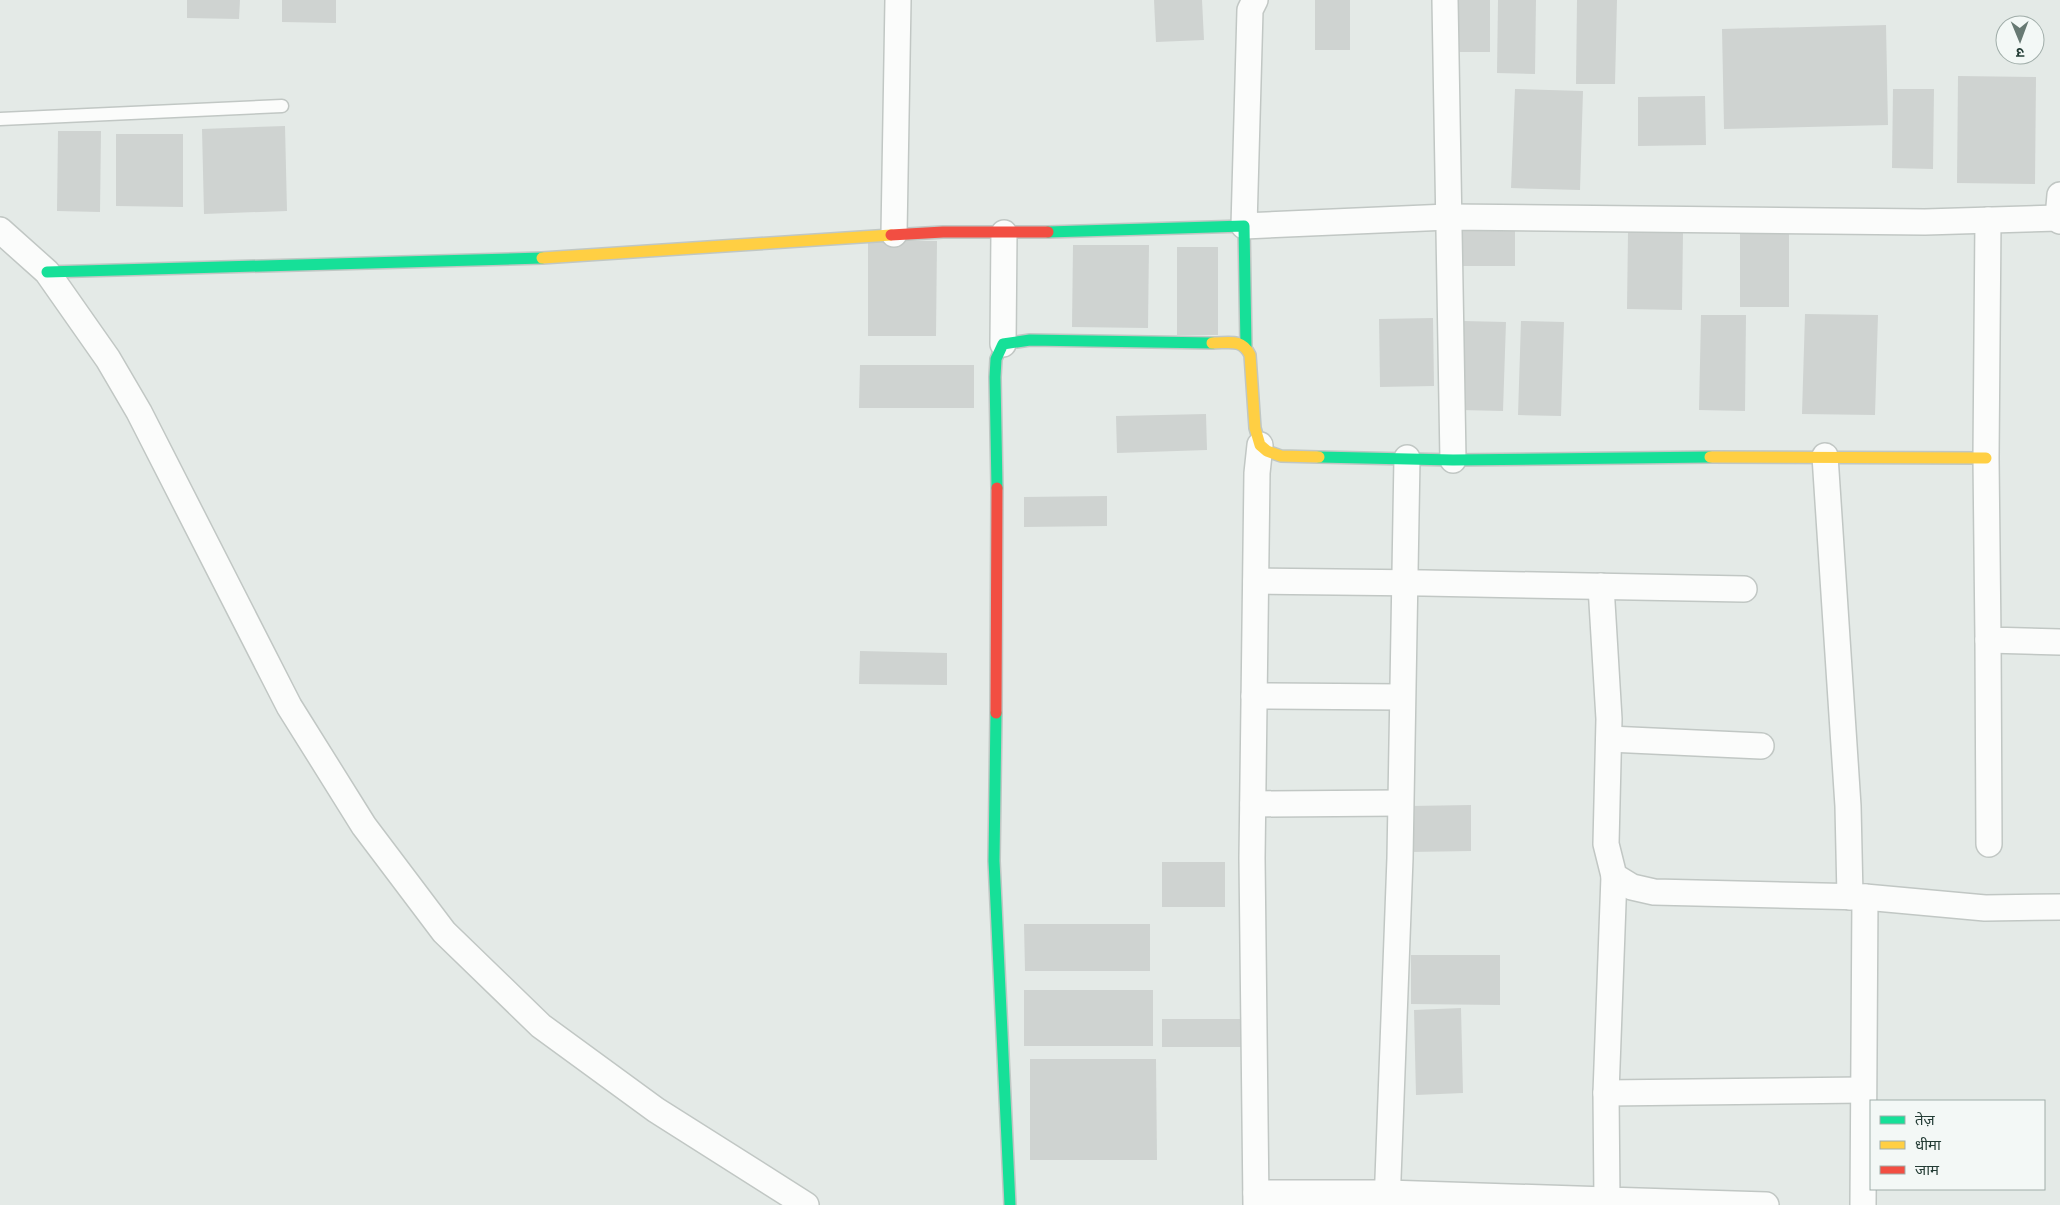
<svg xmlns="http://www.w3.org/2000/svg" width="2060" height="1205" font-family="'Roboto Condensed','Noto Sans Devanagari',sans-serif">
	<style>
		.building { fill: #cfd3d1 }
		.lines { fill: none; stroke-linecap: round; stroke-linejoin: round }
		.lane-casing { stroke: #c1c7c4; stroke-width: 15 }
		.street-casing { stroke: #c1c7c4; stroke-width: 28 }
		.fast-casing { stroke: #c0c7c4; stroke-width: 14 }
		.slow-casing { stroke: #c0c7c4; stroke-width: 14 }
		.jam-casing { stroke: #c0c7c4; stroke-width: 14 }
		.lane { stroke: #fbfcfb; stroke-width: 12 }
		.street { stroke: #fbfcfb; stroke-width: 25 }
		.fast { stroke: #16e098; stroke-width: 11 }
		.slow { stroke: #ffcf43; stroke-width: 11 }
		.jam { stroke: #f24e42; stroke-width: 11 }
	</style>
	<rect width="100%" height="100%" fill="#e4eae7"/>
	<g class="building">
		<polygon points="187,0 240,0 239,19 187,18"/>
		<polygon points="282,0 336,0 336,23 282,22"/>
		<polygon points="1154,0 1202,0 1204,40 1156,42"/>
		<rect x="1315" y="0" width="35" height="50"/>
		<rect x="1449" y="0" width="41" height="52"/>
		<polygon points="1498,0 1536,0 1535,74 1497,73"/>
		<polygon points="1577,0 1617,0 1615,84 1576,84"/>
		<polygon points="1886,25 1888,125 1724,129 1722,29"/>
		<polygon points="1958,76 2036,77 2035,184 1957,183"/>
		<polygon points="1515,89 1583,91 1580,190 1511,188"/>
		<polygon points="1893,89 1934,89 1933,169 1892,168"/>
		<polygon points="1705,96 1706,145 1638,146 1638,97"/>
		<polygon points="285,126 287,211 204,214 202,129"/>
		<polygon points="58,131 101,131 100,212 57,211"/>
		<polygon points="116,134 183,134 183,207 116,206"/>
		<rect x="1457" y="222" width="58" height="44"/>
		<polygon points="1740,222 1789,223 1789,307 1740,307"/>
		<polygon points="1628,232 1683,233 1682,310 1627,309"/>
		<polygon points="868,240 937,241 936,336 868,336"/>
		<polygon points="1073,245 1149,245 1148,328 1072,327"/>
		<rect x="1177" y="247" width="41" height="88"/>
		<polygon points="1805,314 1878,315 1875,415 1802,414"/>
		<polygon points="1701,315 1746,315 1745,411 1699,410"/>
		<polygon points="1433,318 1434,386 1380,387 1379,319"/>
		<polygon points="1463,321 1506,322 1503,411 1460,410"/>
		<polygon points="1521,321 1564,322 1561,416 1518,415"/>
		<polygon points="860,365 974,365 974,408 859,408"/>
		<polygon points="1206,414 1207,450 1117,453 1116,416"/>
		<polygon points="1107,496 1107,526 1024,527 1024,497"/>
		<polygon points="860,651 947,653 947,685 859,684"/>
		<polygon points="1471,805 1471,851 1410,852 1410,806"/>
		<rect x="1162" y="862" width="63" height="45"/>
		<polygon points="1024,924 1150,924 1150,971 1025,971"/>
		<polygon points="1411,955 1500,955 1500,1005 1411,1004"/>
		<rect x="1024" y="990" width="129" height="56"/>
		<polygon points="1461,1008 1463,1093 1416,1095 1414,1010"/>
		<rect x="1162" y="1019" width="81" height="28"/>
		<polygon points="1030,1059 1156,1059 1157,1160 1030,1160"/>
	</g>
	<g class="lines">
		<defs>
			<polyline id="lane" points="0,119 282,106"/>
			<g id="street">
				<polyline points="1255,0 1250,10 1244,226 1448,217 1925,222 2058,218"/>
				<polyline points="1445,0 1453,460"/>
				<polyline points="2060,195 2058,218 2060,221"/>
				<polyline points="1988,220 1986,458 1988,640 2060,642"/>
				<polyline points="0,230 47,272 108,359 139,412 289,706 364,826 444,932 541,1026 656,1110 806,1205"/>
				<polyline points="894,234 898,0"/>
				<polyline points="1003,344 1004,233"/>
				<polyline points="1825,456 1848,806 1850,897"/>
				<polyline points="1256,581 1424,583 1744,589"/>
				<polyline points="1601,586 1609,719 1606,844 1614,876 1632,887 1654,892 1865,897 1985,908 2060,907"/>
				<polyline points="1988,640 1989,844"/>
				<polyline points="1254,696 1402,697"/>
				<polyline points="1609,739 1761,746"/>
				<polyline points="1253,804 1400,803"/>
				<polyline points="1614,876 1606,1093 1607,1200 1766,1205"/>
				<polyline points="1606,1093 1863,1090"/>
				<polyline points="1256,1193 1387,1193 1607,1200"/>
				<polyline points="1256,1205 1252,858 1257,473 1260,445"/>
				<polyline points="1387,1205 1400,858 1407,458"/>
				<polyline points="1863,1205 1865,897"/>
			</g>
			<g id="fast">
				<polyline points="1048,232 1244,226 1246,347"/>
				<polyline points="47,272 542,258"/>
				<polyline points="1319,457 1453,460 1710,457"/>
				<polyline points="997,488 995,377 996,359 1003,344 1030,340 1212,343"/>
				<polyline points="996,713 994,861 1010,1205"/>
			</g>
			<g id="slow">
				<polyline points="542,258 891,235"/>
				<path d="M 1212,343 C 1229,343 1242,338 1250,355 L 1255,428 L 1260,445 L 1267,451 L 1281,456 L 1319,457"/>
				<polyline points="1710,457 1986,458"/>
			</g>
			<g id="jam">
				<polyline points="891,235 943,232 1048,232"/>
				<polyline points="996,713 997,488"/>
			</g>
		</defs>
		<use href="#lane" class="lane-casing"/>
		<use href="#street" class="street-casing"/>
		<use href="#fast" class="fast-casing"/>
		<use href="#slow" class="slow-casing"/>
		<use href="#jam" class="jam-casing"/>
		<use href="#lane" class="lane"/>
		<use href="#street" class="street"/>
		<use href="#fast" class="fast"/>
		<use href="#slow" class="slow"/>
		<use href="#jam" class="jam"/>
	</g>
	<rect x="1870" y="1100" width="175" height="90" fill="#f3f8f6" stroke="#a0ada9"/>
	<rect x="1880" y="1116" width="25" height="8" fill="#16e098" stroke="#a0ada9"/>
	<text x="1915" y="1125" font-size="15" fill="#233c35">तेज़</text>
	<rect x="1880" y="1141" width="25" height="8" fill="#ffcf43" stroke="#a0ada9"/>
	<text x="1915" y="1150" font-size="15" fill="#233c35">धीमा</text>
	<rect x="1880" y="1166" width="25" height="8" fill="#f24e42" stroke="#a0ada9"/>
	<text x="1915" y="1175" font-size="15" fill="#233c35">जाम</text>
	<g transform="translate(2020 40) rotate(179)"><circle r="24" fill="#f3f8f6" stroke="#a0ada9"/>
	<path d="M0-4L9 19L0 12L-9 19Z" fill="#677973"/>
	<text y="-8" font-size="14" font-weight="bold" text-anchor="middle" fill="#233c35">उ</text>
	</g>
</svg>
